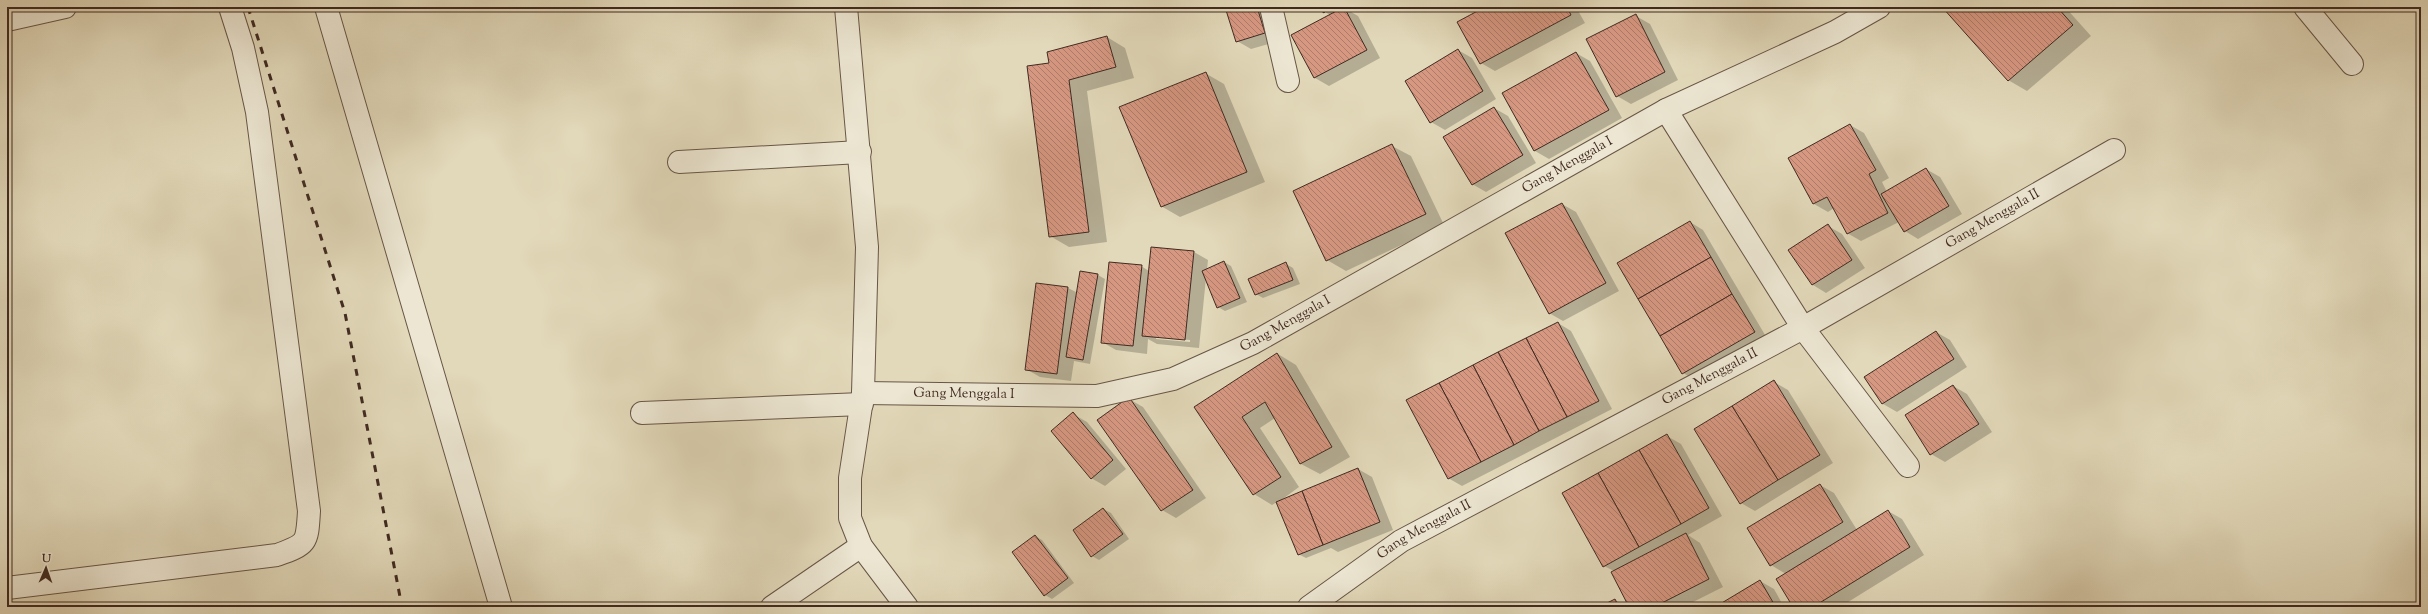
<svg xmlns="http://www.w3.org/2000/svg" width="2428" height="614" font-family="'Sorts Mill Goudy',serif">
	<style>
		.shadow { fill: #0003; fill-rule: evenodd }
		.building { fill: url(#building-back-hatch); stroke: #402a21 }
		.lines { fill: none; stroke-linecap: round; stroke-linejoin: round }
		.minor-casing { stroke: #685647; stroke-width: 24 }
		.minor { stroke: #ece6d2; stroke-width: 22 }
		.rail { stroke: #402a21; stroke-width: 3; stroke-dasharray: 7 7; stroke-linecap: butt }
		.labels { text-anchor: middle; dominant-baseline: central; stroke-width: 4; stroke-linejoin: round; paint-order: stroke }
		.street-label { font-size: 14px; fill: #402a21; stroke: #ece6d2 }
	</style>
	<defs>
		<pattern id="building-back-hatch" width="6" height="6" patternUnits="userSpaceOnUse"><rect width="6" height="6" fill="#d79882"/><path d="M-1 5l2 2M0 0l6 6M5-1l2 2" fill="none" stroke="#b07c6a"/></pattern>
	</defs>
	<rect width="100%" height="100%" fill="#e2d9ba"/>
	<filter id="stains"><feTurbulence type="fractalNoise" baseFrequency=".005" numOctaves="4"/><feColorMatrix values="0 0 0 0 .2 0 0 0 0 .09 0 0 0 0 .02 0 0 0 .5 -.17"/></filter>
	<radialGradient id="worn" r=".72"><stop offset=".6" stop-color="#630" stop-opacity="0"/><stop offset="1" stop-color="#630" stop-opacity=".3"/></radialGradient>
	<g class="shadow">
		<polygon points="1226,7 1268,7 1279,41 1251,49 1237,41"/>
		<polygon points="1317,7 1347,7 1346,9 1358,16 1380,58 1329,86 1315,78 1292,35 1330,15"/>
		<polygon points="1487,7 1576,7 1585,23 1495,71 1481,63"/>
		<polygon points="1808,7 1822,7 1814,11"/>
		<polygon points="1943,7 2065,7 2091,36 2027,91 2008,80"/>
		<polygon points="1636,16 1650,24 1678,80 1631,104 1617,96"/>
		<polygon points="1107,37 1125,48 1134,78 1087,91 1107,242 1069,247 1050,236 1051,64"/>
		<polygon points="1458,50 1472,58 1496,99 1445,130 1431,122"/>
		<polygon points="1576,53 1590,61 1622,118 1549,159 1535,151 1503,94"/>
		<polygon points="1205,73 1224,84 1265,182 1180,217 1161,206"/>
		<polygon points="1494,108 1508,116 1536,163 1486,192 1472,184"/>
		<polygon points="1850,125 1864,133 1889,178 1882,182 1887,192 1926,169 1940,177 1962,214 1918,239 1905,231 1899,222 1861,241 1847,233 1834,208 1828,212 1814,204 1789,158"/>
		<polygon points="1392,146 1411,156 1444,225 1346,271 1327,260"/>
		<polygon points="1562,204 1576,212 1619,291 1563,321 1549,313"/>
		<polygon points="1690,222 1703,230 1768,340 1697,381 1683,373"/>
		<polygon points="1828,226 1842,234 1865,268 1826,293 1813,285"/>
		<path d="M 1194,252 L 1208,260 L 1207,270 L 1224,262 L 1231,266 L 1247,302 L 1225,311 L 1218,307 L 1206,278 L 1199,348 L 1157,344 L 1148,339 L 1147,354 L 1116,350 L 1102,342 L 1141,266 L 1149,271 ZM 1156,337 L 1190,340 L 1190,342 L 1156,339 Z"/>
		<polygon points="1286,264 1293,268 1300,284 1263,298 1256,294"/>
		<polygon points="1098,275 1105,279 1090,364 1074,361 1071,381 1040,377 1026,369 1037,284 1068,288 1078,293"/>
		<polygon points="1558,323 1571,331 1612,409 1462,486 1448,478"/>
		<polygon points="1936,332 1950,340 1967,367 1897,412 1883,404 1866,377"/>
		<polygon points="1278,354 1296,365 1350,457 1320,474 1301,464 1275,418 1260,428 1299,487 1280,501 1358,469 1372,477 1393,530 1338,552 1331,548 1306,558 1298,554 1277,502 1272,505 1254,494 1196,407"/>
		<polygon points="1774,382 1788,390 1833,463 1755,511 1741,503"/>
		<polygon points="1953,386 1967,394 1992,432 1945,462 1931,454 1906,416"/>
		<polygon points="1129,399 1143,407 1206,498 1176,518 1162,510"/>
		<polygon points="1073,414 1087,422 1126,469 1105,486 1091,478"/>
		<polygon points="1667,436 1681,444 1722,516 1688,535 1700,543 1723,587 1683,607 1630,607 1614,571 1604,566"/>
		<polygon points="1820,485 1834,493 1857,530 1888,511 1902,519 1924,555 1840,607 1794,607 1786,574 1771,565"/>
		<polygon points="1103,509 1111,513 1129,539 1099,560 1092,556"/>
		<polygon points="1035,536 1042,540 1074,583 1052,599 1045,595"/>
		<polygon points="1760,581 1774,589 1784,607 1717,607"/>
		<polygon points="1615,600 1627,607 1601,607"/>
	</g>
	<g class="building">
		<polygon points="1225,7 1257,7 1265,33 1236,42"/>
		<polygon points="1316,7 1328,7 1324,13"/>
		<polygon points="1344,7 1367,50 1314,78 1291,35"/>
		<polygon points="1485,7 1567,7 1571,15 1480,64 1457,22"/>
		<polygon points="1942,7 2057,7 2073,25 2008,81"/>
		<polygon points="1636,14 1665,72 1616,97 1586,39"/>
		<polygon points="1107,36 1116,67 1069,80 1089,232 1049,237 1027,66 1049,63 1047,52"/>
		<polygon points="1458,49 1483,91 1430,123 1405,81"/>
		<polygon points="1576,52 1609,110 1534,151 1502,93"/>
		<polygon points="1206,72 1247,172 1161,207 1119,107"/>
		<polygon points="1494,107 1523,155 1472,185 1443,137"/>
		<polygon points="1850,124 1876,170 1869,174 1888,213 1847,234 1827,197 1813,204 1788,158"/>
		<polygon points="1392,144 1426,214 1326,261 1293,191"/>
		<polygon points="1926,168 1949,206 1904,232 1881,194"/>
		<polygon points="1562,203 1606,283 1549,314 1505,233"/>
		<polygon points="1690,221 1711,257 1638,299 1617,263"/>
		<polygon points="1828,224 1852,260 1812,285 1788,250"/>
		<polygon points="1151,247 1194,251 1185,340 1142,336"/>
		<polygon points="1711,257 1732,294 1660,336 1638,299"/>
		<polygon points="1224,261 1240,298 1217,308 1202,271"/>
		<polygon points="1109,262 1142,265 1133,346 1101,343"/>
		<polygon points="1286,262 1293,280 1255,295 1248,279"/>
		<polygon points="1080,271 1098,274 1083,360 1066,357"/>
		<polygon points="1036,283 1068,287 1057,374 1025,370"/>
		<polygon points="1732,294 1755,332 1682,374 1660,336"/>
		<polygon points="1558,322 1599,401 1567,417 1526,338"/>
		<polygon points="1936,331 1954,359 1882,404 1864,377"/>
		<polygon points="1526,338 1567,417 1539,431 1498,352"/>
		<polygon points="1498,352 1539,431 1514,445 1473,365"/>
		<polygon points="1277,353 1332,447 1300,464 1265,402 1242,417 1281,477 1253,495 1194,407"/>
		<polygon points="1473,365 1514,445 1481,462 1439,383"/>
		<polygon points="1774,380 1820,455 1778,480 1732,406"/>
		<polygon points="1439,383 1481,462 1448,479 1406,400"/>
		<polygon points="1953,385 1979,424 1930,455 1905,415"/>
		<polygon points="1129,397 1193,490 1161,511 1097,420"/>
		<polygon points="1732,406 1778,480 1740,504 1694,429"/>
		<polygon points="1073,412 1113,460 1091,479 1051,431"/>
		<polygon points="1667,434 1709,508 1681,524 1639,450"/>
		<polygon points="1639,450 1681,524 1639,547 1598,473"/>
		<polygon points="1358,468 1380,522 1323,545 1302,491"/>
		<polygon points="1598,473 1639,547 1603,567 1562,493"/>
		<polygon points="1820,484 1843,522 1770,566 1747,528"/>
		<polygon points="1302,491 1323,545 1298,555 1276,502"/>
		<polygon points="1103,508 1123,534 1091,557 1073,530"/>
		<polygon points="1888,510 1910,547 1813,607 1793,607 1776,579"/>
		<polygon points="1686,533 1709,579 1654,607 1629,607 1611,572"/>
		<polygon points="1035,535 1068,578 1044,596 1012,552"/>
		<polygon points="1760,580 1774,604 1770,607 1715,607"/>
		<polygon points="1615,599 1619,607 1599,607"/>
	</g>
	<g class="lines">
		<defs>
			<g id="minor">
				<polyline points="326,7 501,607"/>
				<polyline points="846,7 867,247 863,393 850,478 850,518 861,546 907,607"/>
				<polyline points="1271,7 1288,81"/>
				<polyline points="2305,7 2352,64"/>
				<polyline points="7,20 65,7"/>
				<polyline points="1666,110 1803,328 1908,466"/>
				<polyline points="679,162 860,152"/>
				<path id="s1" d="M 863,393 L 1097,396 L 1173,379 L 1253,343 L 1666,110 L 1835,32 L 1879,7"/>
				<polyline points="642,413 862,404"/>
				<path d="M 7,588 L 277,555 C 308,544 307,543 309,511 L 257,112 L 243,48 L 230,7"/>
				<polyline points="772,607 861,546"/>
				<path id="s2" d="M 1309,607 L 1401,541 L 1803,328 L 2114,150"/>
			</g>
		</defs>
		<use href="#minor" class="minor-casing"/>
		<use href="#minor" class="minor"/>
		<polyline class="rail" points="248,7 345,313 402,607"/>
	</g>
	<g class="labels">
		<g class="street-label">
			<text stroke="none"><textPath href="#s1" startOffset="761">Gang Menggala I</textPath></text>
			<text stroke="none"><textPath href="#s2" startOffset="787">Gang Menggala II</textPath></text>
			<text stroke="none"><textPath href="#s1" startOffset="437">Gang Menggala I</textPath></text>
			<text stroke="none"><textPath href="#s2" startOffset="463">Gang Menggala II</textPath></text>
			<text stroke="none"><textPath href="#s1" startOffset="101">Gang Menggala I</textPath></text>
			<text stroke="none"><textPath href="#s2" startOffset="139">Gang Menggala II</textPath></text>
		</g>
	</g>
	<rect width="2428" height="614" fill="none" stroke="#e2d9ba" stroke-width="24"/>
	<rect x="8" y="8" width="2412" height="598" fill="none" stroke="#402a21" stroke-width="2"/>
	<rect x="12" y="12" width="2404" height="590" fill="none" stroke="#402a21"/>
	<g transform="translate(46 568) rotate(2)" stroke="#ece6d2" stroke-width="3" paint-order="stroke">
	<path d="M0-3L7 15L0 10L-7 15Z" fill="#402a21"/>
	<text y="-6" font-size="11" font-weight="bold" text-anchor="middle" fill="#402a21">U</text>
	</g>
	<rect width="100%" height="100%" filter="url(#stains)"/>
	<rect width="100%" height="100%" fill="url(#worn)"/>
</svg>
